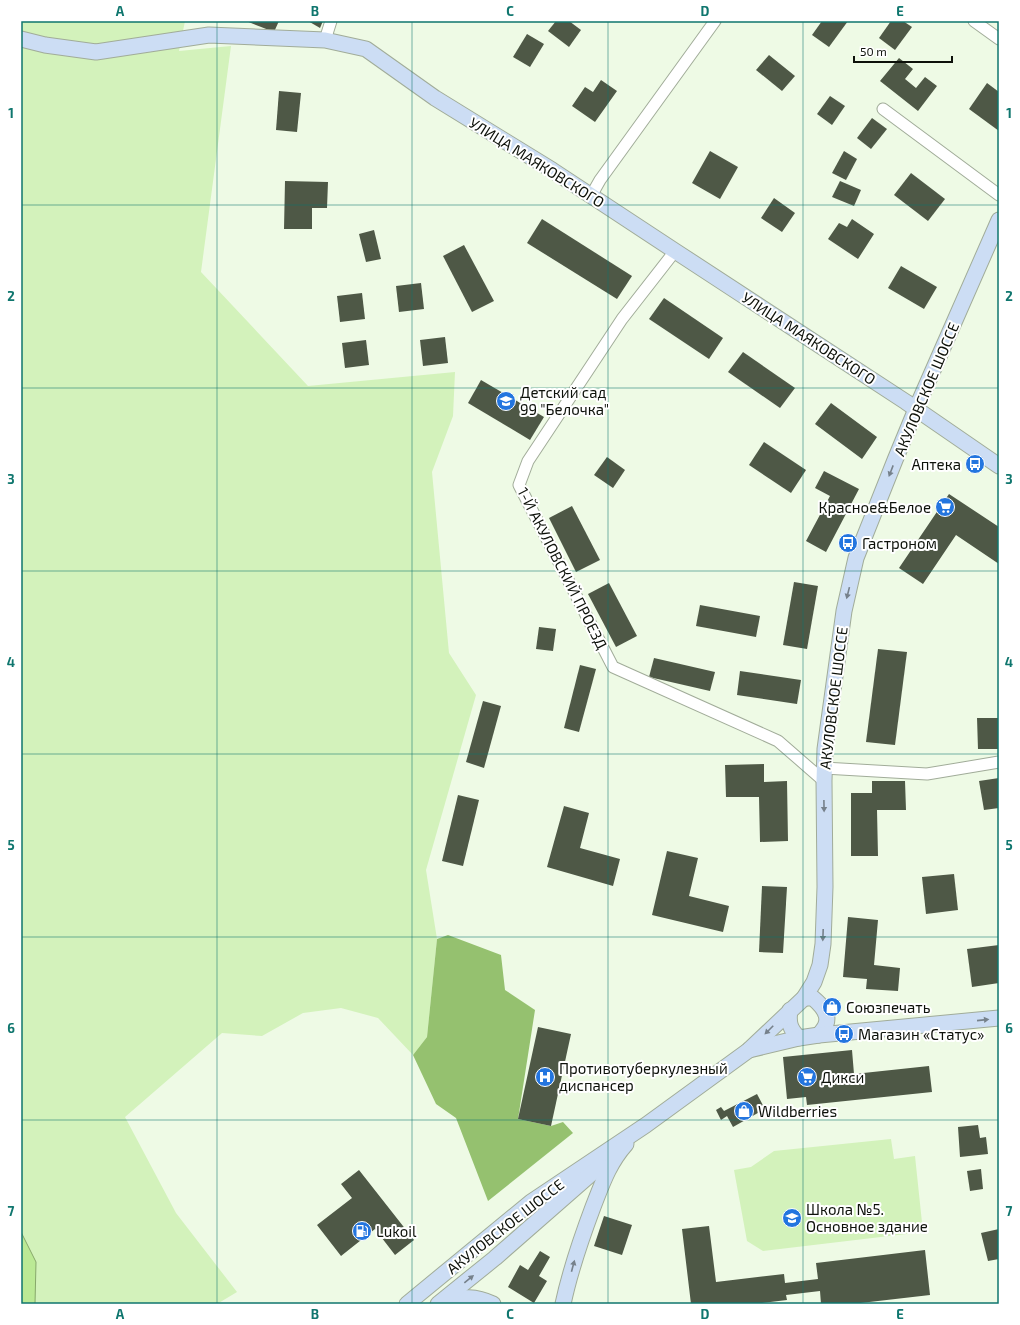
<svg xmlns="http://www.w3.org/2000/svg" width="1020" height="1325" font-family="'Exo 2',sans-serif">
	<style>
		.green { fill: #d3f2bb }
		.forest { fill: #95c16f }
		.water { fill: #bbe995; stroke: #87a86b }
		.building { fill: #4e5846 }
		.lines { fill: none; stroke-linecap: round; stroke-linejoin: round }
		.street-casing { stroke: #a1ac99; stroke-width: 13 }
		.secondary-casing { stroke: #a1ac99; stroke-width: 17 }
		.street { stroke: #fff; stroke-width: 11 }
		.secondary { stroke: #ccddf4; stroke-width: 15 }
		.oneway { fill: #76818b }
		.grid { fill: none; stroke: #0f766e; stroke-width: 1; stroke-opacity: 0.55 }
		.labels { text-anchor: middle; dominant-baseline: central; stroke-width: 4; stroke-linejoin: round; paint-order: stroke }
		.street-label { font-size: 15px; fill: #0d110a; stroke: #fff }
		.poi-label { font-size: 15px; fill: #0d110a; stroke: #fff; text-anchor: start }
		.neatline { fill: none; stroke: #0f766e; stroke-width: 1.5 }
		.grid-label { font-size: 13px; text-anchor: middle; font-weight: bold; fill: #0f766e }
	</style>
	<rect width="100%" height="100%" fill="#eefae5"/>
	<g class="green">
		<polygon points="21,21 185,21 179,51 231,46 201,272 308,386 455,372 453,416 432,472 449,653 476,695 426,870 437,939 427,1037 413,1055 378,1018 341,1008 303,1013 262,1036 222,1033 125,1117 176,1213 237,1292 217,1304 21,1304"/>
		<polygon points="891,1139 894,1159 915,1156 923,1232 763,1251 747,1241 734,1170 751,1167 774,1151"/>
	</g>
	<polygon class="forest" points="448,935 501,955 505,990 535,1010 518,1119 551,1126 563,1122 573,1133 488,1201 456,1118 436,1104 413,1055 427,1037 437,939"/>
	<polygon class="water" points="21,1232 36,1262 35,1304 21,1304"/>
	<g class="building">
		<polygon points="246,21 279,21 274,32"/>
		<polygon points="308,21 323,21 320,28"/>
		<polygon points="556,21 569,21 581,30 569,47 548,31"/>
		<polygon points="822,21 848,21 829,47 812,35"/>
		<polygon points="891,21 903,21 912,27 895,50 879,38"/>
		<polygon points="527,34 544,44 530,67 513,57"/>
		<polygon points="769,55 795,76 782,91 756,70"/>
		<polygon points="899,58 913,69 905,79 916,88 925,77 937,86 918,111 880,81"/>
		<polygon points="601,80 617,91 595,122 572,106 585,87 593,92"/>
		<polygon points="987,83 999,92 999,131 969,109"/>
		<polygon points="279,91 301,93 297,132 276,130"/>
		<polygon points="830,96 845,106 832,125 817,114"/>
		<polygon points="872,118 887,129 871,149 857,138"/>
		<polygon points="710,151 738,167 720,199 692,183"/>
		<polygon points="844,151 857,159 846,180 832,173"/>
		<polygon points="911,173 945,199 928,221 894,195"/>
		<polygon points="285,181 328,182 327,208 312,208 312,229 284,229"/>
		<polygon points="840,181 861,190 854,206 832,197"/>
		<polygon points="774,198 795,213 782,232 761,218"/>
		<polygon points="542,219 632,276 617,299 527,243"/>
		<polygon points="852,219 874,234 858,259 828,239 839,223 847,227"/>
		<polygon points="374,230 381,259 366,262 359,234"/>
		<polygon points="464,245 494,301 472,312 443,256"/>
		<polygon points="901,266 937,287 924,309 888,288"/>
		<polygon points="421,283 424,309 399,312 396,286"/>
		<polygon points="362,293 365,319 340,322 337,296"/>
		<polygon points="664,298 723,338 709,359 649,319"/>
		<polygon points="445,337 448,363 423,366 420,340"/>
		<polygon points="366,340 369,365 345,368 342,343"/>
		<polygon points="743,352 795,388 780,408 728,372"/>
		<polygon points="481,380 544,417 530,440 468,403"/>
		<polygon points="831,403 877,437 862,459 815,424"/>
		<polygon points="764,442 806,470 791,493 749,465"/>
		<polygon points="607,457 625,470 613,488 594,475"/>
		<polygon points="824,471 859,489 826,552 806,541 830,496 815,488"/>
		<polygon points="949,494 999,527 999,564 956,535 923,584 899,568"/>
		<polygon points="572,506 600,560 576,572 549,518"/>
		<polygon points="794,582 818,586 807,649 783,645"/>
		<polygon points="609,583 637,636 616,647 588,594"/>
		<polygon points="700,605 760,616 756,637 696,626"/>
		<polygon points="539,627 556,629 553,651 536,649"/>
		<polygon points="878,649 907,652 895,745 866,742"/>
		<polygon points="654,658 715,672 710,691 649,677"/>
		<polygon points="580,665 596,669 579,732 564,728"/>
		<polygon points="740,671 801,680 797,704 737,695"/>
		<polygon points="483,701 501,706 484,768 466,762"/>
		<polygon points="977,718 998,718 998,749 978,749"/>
		<polygon points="764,764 764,782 787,781 788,841 760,842 759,797 726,797 725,765"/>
		<polygon points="999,778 999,808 984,810 979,781"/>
		<polygon points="872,781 905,781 906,810 877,810 878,856 851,856 851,793 872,793"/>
		<polygon points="458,795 479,800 463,866 442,861"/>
		<polygon points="564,806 589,813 580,848 620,859 613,886 547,867"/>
		<polygon points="667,851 698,858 689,896 729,906 723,932 652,915"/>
		<polygon points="954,874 958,910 926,914 922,877"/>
		<polygon points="762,886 787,887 783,953 759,952"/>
		<polygon points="848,917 878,920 874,965 900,968 898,991 866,989 867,979 843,977"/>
		<polygon points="999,945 999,983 972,987 967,949"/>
		<polygon points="538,1027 571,1034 551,1126 518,1119"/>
		<polygon points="852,1050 854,1074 929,1066 932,1092 807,1105 806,1097 787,1099 783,1057"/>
		<polygon points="757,1094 765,1109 733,1127 727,1116 721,1120 716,1110 721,1107 724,1111"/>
		<polygon points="978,1125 980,1138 986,1137 988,1154 960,1157 958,1127"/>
		<polygon points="981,1169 983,1189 970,1191 967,1171"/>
		<polygon points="359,1170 414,1240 395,1255 375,1229 341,1256 317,1225 352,1198 341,1184"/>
		<polygon points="604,1216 632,1225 622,1255 594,1246"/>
		<polygon points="709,1226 716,1282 784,1274 785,1283 818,1279 816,1263 925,1250 930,1295 852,1304 821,1304 820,1291 786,1295 787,1300 754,1304 691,1304 682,1229"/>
		<polygon points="999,1229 999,1259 988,1261 981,1233"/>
		<polygon points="540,1251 550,1257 539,1276 547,1281 534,1303 508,1287 520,1265 528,1270"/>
	</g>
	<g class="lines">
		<defs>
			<g id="street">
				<polyline points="974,21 999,39"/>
				<polyline points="325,40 331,21"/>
				<polyline points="883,109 999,195"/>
				<polyline points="591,196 600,180 715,21"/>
				<polyline points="675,251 622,319 528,461 519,485 613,667 778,741 824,781"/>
				<polyline points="824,768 927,774 999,762"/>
			</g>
			<g id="secondary">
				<polyline points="21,39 45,45 96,52 209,35 325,40 366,49 435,98 552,170 675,251 906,402 999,466"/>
				<path d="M 804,998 L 813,998 C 820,1004 830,1013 826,1024 C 825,1028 821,1032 819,1035"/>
				<path d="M 790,1010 C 788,1023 790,1029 799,1038"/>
				<polyline points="749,1050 799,1038 819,1035 999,1018"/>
				<path d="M 444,1302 C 462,1296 476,1296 493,1304"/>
				<polyline points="407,1304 531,1202 646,1125 749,1050 804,998 814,982 820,965 823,944 825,887 824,781 825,749 844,611 856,558 895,460 916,409 999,220"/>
				<polyline points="438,1304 495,1258 600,1166"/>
				<path d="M 563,1304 C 570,1271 581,1239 593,1207 C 602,1184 609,1163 626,1144"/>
			</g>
		</defs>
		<use href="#street" class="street-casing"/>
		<use href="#secondary" class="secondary-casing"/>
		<use href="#street" class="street"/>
		<use href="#secondary" class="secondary"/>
	</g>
	<defs><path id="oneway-solid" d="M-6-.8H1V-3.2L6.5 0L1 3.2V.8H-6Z"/></defs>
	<g class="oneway">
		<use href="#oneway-solid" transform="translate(891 471) rotate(111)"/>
		<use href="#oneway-solid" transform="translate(848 593) rotate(104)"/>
		<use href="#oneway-solid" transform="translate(824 806) rotate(89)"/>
		<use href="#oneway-solid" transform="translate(823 935) rotate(92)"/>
		<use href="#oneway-solid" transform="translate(983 1020) rotate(-6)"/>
		<use href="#oneway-solid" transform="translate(769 1030) rotate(135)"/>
		<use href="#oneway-solid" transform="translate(573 1266) rotate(-75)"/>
		<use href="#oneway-solid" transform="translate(469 1279) rotate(-39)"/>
	</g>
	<path class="grid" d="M 217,21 L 217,1304M 412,21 L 412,1304M 608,21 L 608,1304M 803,21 L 803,1304M 21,205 L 999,205M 21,388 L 999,388M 21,571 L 999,571M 21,754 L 999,754M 21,937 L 999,937M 21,1120 L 999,1120"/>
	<defs>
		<symbol id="school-disc" viewBox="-11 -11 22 22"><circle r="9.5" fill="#2375df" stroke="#fff"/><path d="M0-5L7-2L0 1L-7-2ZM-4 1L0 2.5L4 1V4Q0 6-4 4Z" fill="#fff"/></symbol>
		<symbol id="bus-disc" viewBox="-11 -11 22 22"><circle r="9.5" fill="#2375df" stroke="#fff"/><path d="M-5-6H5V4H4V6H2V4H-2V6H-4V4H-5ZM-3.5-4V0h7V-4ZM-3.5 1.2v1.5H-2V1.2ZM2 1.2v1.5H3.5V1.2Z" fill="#fff"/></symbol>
		<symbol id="supermarket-disc" viewBox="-11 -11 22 22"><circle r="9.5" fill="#2375df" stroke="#fff"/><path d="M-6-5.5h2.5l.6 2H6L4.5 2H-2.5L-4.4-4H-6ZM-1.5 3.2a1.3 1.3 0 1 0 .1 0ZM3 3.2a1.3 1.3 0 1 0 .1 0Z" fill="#fff"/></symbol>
		<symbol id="shop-disc" viewBox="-11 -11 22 22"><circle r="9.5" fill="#2375df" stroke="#fff"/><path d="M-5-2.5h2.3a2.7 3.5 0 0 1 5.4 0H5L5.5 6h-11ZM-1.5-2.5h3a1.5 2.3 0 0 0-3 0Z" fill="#fff"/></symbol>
		<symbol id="hospital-disc" viewBox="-11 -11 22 22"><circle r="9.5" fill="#2375df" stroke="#fff"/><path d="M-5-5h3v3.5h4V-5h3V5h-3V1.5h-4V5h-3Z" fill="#fff"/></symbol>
		<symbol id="fuel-disc" viewBox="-11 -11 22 22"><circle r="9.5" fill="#2375df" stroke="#fff"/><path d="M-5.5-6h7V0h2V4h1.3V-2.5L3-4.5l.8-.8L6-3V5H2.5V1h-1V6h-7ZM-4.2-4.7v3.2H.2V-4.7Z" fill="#fff"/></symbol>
	</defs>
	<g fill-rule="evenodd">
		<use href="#school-disc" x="495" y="390" width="22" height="22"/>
		<use href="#bus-disc" x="964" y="453" width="22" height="22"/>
		<use href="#supermarket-disc" x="934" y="496" width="22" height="22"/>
		<use href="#bus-disc" x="837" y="532" width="22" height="22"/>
		<use href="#shop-disc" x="821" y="996" width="22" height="22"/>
		<use href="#bus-disc" x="833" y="1023" width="22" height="22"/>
		<use href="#hospital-disc" x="534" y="1066" width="22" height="22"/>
		<use href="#supermarket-disc" x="796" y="1066" width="22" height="22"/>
		<use href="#shop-disc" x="733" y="1100" width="22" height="22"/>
		<use href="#school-disc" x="781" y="1207" width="22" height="22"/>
		<use href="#fuel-disc" x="351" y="1220" width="22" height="22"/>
	</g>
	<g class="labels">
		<g class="street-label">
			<text transform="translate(537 162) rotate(32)">УЛИЦА МАЯКОВСКОГО</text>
			<text transform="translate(809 338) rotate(33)">УЛИЦА МАЯКОВСКОГО</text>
			<text transform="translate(926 389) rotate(-67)">АКУЛОВСКОЕ ШОССЕ</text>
			<text transform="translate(563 568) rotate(63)">1-Й АКУЛОВСКИЙ ПРОЕЗД</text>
			<text transform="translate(833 698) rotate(-83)">АКУЛОВСКОЕ ШОССЕ</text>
			<text transform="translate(505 1226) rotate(-38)">АКУЛОВСКОЕ ШОССЕ</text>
		</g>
		<g class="poi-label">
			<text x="520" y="392">Детский сад<tspan x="520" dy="17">99 "Белочка"</tspan></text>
			<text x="961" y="464" text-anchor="end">Аптека</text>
			<text x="931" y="507" text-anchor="end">Красное&amp;Белое</text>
			<text x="862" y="543">Гастроном</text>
			<text x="846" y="1007">Союзпечать</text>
			<text x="858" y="1034">Магазин «Статус»</text>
			<text x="559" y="1068">Противотуберкулезный<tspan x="559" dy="17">диспансер</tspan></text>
			<text x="821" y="1077">Дикси</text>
			<text x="758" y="1111">Wildberries</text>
			<text x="806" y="1209">Школа №5.<tspan x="806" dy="17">Основное здание</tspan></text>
			<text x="376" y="1231">Lukoil</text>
		</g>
	</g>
	<rect width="1020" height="1325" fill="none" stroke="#ffffff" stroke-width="44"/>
	<path d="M854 56v6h98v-6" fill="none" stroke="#0d110a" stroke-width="2"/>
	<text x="860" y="56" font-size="12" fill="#0d110a" stroke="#ffffff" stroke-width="3" paint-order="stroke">50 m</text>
	<rect x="22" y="22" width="976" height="1281" class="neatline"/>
	<g class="grid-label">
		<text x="120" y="16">A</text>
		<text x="315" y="16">B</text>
		<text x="510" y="16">C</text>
		<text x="705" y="16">D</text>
		<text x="900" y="16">E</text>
		<text x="11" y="118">1</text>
		<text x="1009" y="118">1</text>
		<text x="11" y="301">2</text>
		<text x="1009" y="301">2</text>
		<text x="11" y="484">3</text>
		<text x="1009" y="484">3</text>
		<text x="11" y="667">4</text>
		<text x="1009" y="667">4</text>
		<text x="11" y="850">5</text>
		<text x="1009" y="850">5</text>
		<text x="11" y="1033">6</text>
		<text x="1009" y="1033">6</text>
		<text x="11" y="1216">7</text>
		<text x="1009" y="1216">7</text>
		<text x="120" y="1319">A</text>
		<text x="315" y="1319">B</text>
		<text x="510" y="1319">C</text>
		<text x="705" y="1319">D</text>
		<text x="900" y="1319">E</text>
	</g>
</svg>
